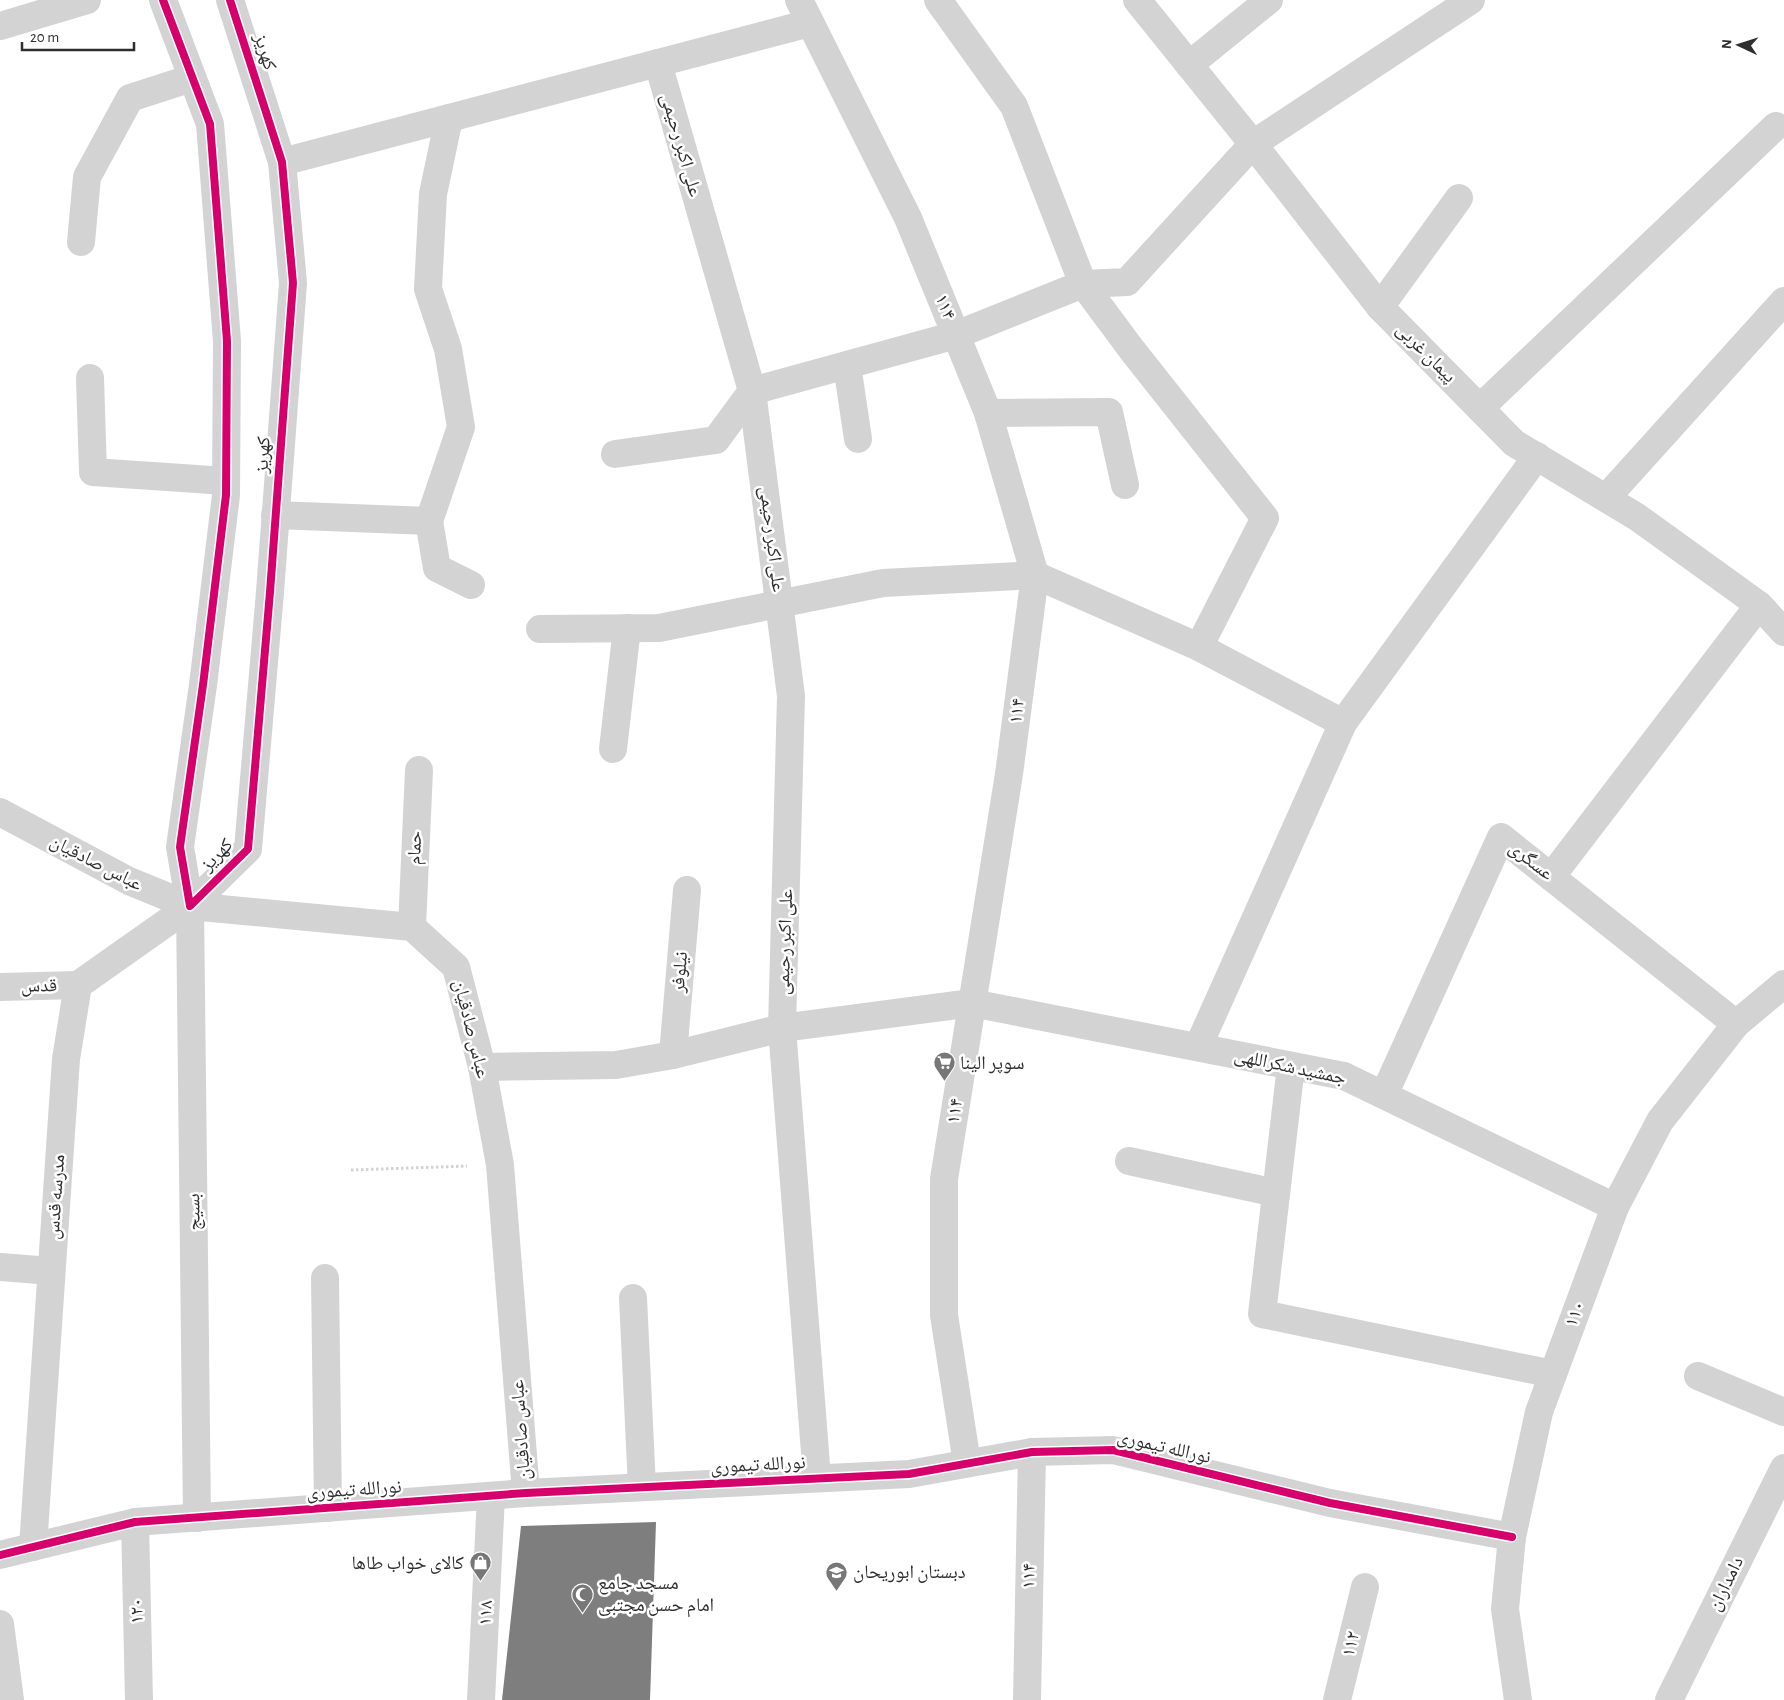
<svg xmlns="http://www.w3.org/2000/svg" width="1784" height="1700" font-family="'Alegreya Sans','Noto Naskh Arabic',sans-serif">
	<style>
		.building { fill: #7e7e7e }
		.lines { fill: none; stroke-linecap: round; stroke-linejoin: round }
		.path { stroke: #d3d3d3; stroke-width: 3; stroke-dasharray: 2.5 2.5; stroke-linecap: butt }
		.minor { stroke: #d3d3d3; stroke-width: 28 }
		.cycleway-casing { stroke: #fff; stroke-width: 11 }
		.cycleway { stroke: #d6006c; stroke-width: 8 }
		.labels { text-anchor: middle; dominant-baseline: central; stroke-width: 5; stroke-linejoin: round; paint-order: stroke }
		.street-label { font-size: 19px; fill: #2e2e2e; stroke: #fff }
		.poi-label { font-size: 19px; fill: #2e2e2e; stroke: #fff; text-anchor: start }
	</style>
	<rect width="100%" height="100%" fill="#fff"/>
	<polygon class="building" points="656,1522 650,1700 502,1700 521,1526"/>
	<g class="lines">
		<polyline class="path" points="351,1170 467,1166"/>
		<g class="minor">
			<polyline points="163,0 210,124 227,341 226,495 203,685 180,847 190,906 248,849 270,592 293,283 282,162 230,0"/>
			<polyline points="799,0 908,218 988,413 1035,575 1009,774 944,1179 944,1315 967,1463"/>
			<polyline points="938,0 1014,106 1083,284 1132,350 1265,518 1199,647"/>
			<polyline points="1137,0 1253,144 1380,307 1514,443 1637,517 1759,605 1784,632"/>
			<polyline points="0,26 87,0"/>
			<polyline points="658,63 752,391 791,696 782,1028 817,1478"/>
			<polyline points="1189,65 1269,0"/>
			<polyline points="282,162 810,23"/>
			<polyline points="81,242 87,177 130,98 192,78"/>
			<polyline points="1380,307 1459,198"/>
			<polyline points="847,365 858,439"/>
			<polyline points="90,378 93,472 226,481"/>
			<polyline points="1480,408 1776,126"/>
			<polyline points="988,413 1109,412 1125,485"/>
			<polyline points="615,454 716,440 752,391 956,335 1083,284 1127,282 1253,144 1471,0"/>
			<polyline points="1606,498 1784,301"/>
			<polyline points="275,515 429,521 461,427 448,349 428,289 433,194 449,118"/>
			<polyline points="429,521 437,568 471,585"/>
			<polyline points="540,629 659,628 883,583 1035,575 1199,647 1343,723"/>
			<polyline points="613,749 627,628"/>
			<polyline points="0,812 129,881 190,906 412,927 456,967 482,1067 500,1165 526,1493"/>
			<polyline points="1551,877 1759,605"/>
			<polyline points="190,906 197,1518"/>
			<polyline points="412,927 419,770"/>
			<polyline points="0,987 78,985"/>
			<polyline points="1198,1047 1343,723 1537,456"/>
			<polyline points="673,1055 687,890"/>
			<polyline points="1291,1066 1262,1314 1553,1374"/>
			<polyline points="482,1067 616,1065 673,1055 782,1028 972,1003 1344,1076 1615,1207"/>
			<polyline points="1384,1095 1501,837 1736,1024"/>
			<polyline points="1129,1161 1276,1193"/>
			<polyline points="0,1267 51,1271"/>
			<polyline points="325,1278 328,1508"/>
			<polyline points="633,1298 642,1487"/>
			<polyline points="1698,1376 1784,1412"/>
			<polyline points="135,1522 139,1700"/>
			<polyline points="33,1547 66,1059 78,985 190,906"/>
			<polyline points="0,1555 135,1522 526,1493 909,1474 1032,1452 1113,1450 1330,1503 1512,1537"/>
			<polyline points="0,1624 10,1700"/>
			<polyline points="481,1700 491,1496"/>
			<polyline points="1027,1700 1032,1452"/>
			<polyline points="1337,1700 1365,1587"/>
			<polyline points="1518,1700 1505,1609 1512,1537 1539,1412 1615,1207 1660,1121 1736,1024 1784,984"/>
			<polyline points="1669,1700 1784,1468"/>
		</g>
		<defs>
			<g id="cycleway">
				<polyline points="163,0 210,124 227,341 226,495 203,685 180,847 190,906 248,849 270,592 293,283 282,162 230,0"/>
				<polyline points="0,1555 135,1522 526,1493 909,1474 1032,1452 1113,1450 1330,1503 1512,1537"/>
			</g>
		</defs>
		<use href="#cycleway" class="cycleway-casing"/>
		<use href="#cycleway" class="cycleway"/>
	</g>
	<defs>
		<symbol id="supermarket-pin" viewBox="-11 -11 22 30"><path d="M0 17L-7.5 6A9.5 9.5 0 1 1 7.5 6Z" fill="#777" stroke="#fff"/><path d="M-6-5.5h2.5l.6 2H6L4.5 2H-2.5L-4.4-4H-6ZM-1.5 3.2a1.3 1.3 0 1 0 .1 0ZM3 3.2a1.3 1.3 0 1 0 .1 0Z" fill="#fff"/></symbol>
		<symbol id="shop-pin" viewBox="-11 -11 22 30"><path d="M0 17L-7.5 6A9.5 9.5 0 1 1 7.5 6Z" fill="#777" stroke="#fff"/><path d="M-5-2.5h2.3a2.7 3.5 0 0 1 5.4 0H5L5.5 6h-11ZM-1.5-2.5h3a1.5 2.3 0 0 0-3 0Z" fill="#fff"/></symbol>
		<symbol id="school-pin" viewBox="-11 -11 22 30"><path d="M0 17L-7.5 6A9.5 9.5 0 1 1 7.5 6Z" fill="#777" stroke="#fff"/><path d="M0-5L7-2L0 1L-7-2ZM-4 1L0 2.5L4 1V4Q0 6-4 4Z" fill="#fff"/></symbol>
		<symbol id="mosque-pin" viewBox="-11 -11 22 30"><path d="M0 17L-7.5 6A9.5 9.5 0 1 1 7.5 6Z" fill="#777" stroke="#fff"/><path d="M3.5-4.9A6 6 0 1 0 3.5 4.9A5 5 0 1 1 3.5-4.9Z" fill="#fff"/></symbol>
	</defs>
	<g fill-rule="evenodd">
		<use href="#supermarket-pin" x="932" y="1050" width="25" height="34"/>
		<use href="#shop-pin" x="468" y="1550" width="25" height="34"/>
		<use href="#school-pin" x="824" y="1560" width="25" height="34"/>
		<use href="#mosque-pin" x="570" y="1582" width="25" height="34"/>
	</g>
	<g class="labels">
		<g class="street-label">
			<text transform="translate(265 52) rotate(73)">کهریز</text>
			<text transform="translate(681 145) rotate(74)">علی اکبر رحیمی</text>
			<text transform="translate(945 307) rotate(68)">۱۱۴</text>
			<text transform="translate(1426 353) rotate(45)">پیمان غربی</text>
			<text transform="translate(263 455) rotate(-86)">کهریز</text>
			<text transform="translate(772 539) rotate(83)">علی اکبر رحیمی</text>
			<text transform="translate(1017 711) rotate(-83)">۱۱۴</text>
			<text transform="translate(415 848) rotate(-88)">حمام</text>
			<text transform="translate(217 855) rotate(-46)">کهریز</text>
			<text transform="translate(1531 861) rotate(38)">عسگری</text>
			<text transform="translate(96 863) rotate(27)">عباس صادقیان</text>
			<text transform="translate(785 942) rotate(-88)">علی اکبر رحیمی</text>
			<text transform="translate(680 972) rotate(-85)">نیلوفر</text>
			<text transform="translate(39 986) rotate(-1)">قدس</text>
			<text transform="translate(471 1029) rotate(76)">عباس صادقیان</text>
			<text transform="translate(1290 1067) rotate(12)">جمشید شکراللهی</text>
			<text transform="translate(955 1111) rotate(-81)">۱۱۴</text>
			<text transform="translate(56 1197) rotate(-86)">مدرسه قدس</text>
			<text transform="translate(194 1212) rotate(-91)">بسیج</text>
			<text transform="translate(1575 1314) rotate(-70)">۱۱۰</text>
			<text transform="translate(521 1430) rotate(-94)">عباس صادقیان</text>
			<text transform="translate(1164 1447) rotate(13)">نورالله تیموری</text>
			<text transform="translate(758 1465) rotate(-3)">نورالله تیموری</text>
			<text transform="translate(354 1490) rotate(-4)">نورالله تیموری</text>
			<text transform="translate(1029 1576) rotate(-89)">۱۱۴</text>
			<text transform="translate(1726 1584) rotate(-64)">دامداران</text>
			<text transform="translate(137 1611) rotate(-91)">۱۲۰</text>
			<text transform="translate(486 1613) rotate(-87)">۱۱۸</text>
			<text transform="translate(1351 1644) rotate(-76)">۱۱۲</text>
		</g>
		<g class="poi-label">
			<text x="960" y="1063">سوپر الینا</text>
			<text x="464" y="1563" text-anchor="end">کالای خواب طاها</text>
			<text x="853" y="1572">دبستان ابوریحان</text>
			<text x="598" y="1583">مسجد جامع<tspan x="598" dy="22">امام حسن مجتبی</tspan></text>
		</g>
	</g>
	<g transform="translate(1739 45) rotate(274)" stroke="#ffffff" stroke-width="4" paint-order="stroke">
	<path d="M0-4L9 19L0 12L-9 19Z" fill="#2e2e2e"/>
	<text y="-8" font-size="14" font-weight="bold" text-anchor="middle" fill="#2e2e2e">N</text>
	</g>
	<path d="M22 42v8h112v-8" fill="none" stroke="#2e2e2e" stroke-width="2.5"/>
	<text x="30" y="42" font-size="15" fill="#2e2e2e" stroke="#ffffff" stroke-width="4" paint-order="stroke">20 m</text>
</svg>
